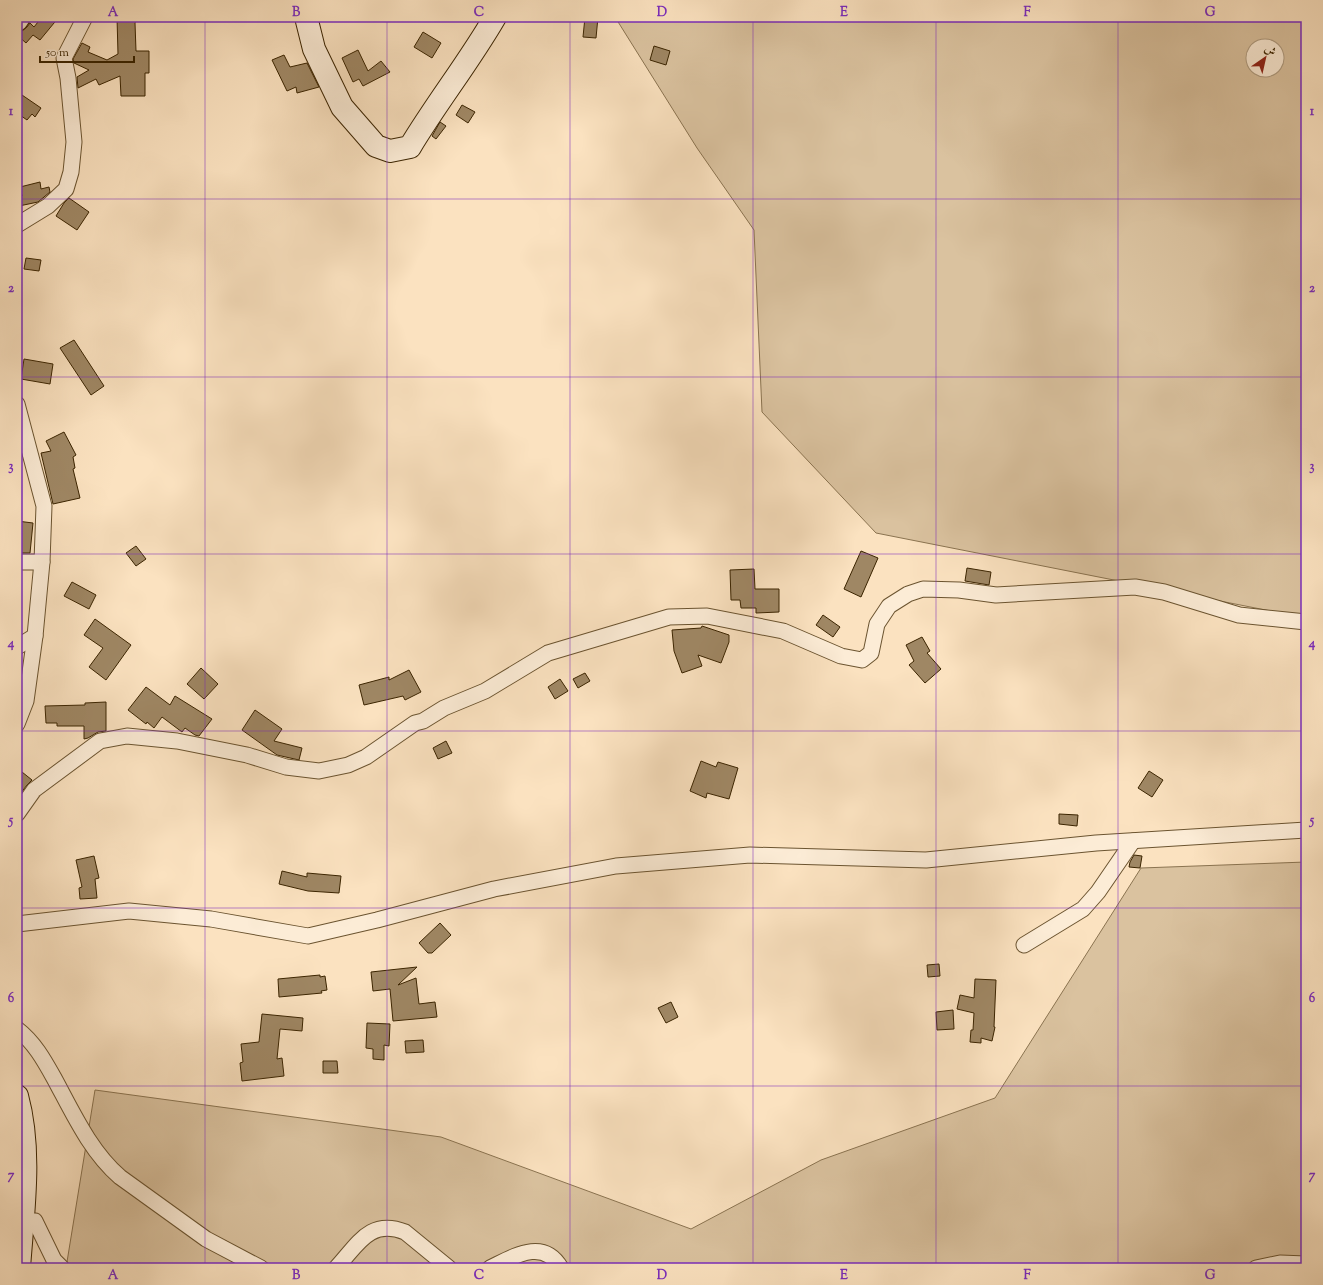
<svg xmlns="http://www.w3.org/2000/svg" width="1323" height="1285" font-family="'Sorts Mill Goudy',Amiri,serif">
	<style>
		.green { fill: #dac29f; stroke: #8a7350; fill-rule: evenodd }
		.building { fill: #9f8764; stroke: #3b2400 }
		.lines { fill: none; stroke-linecap: round; stroke-linejoin: round }
		.street-casing { stroke: #6b5430; stroke-width: 17 }
		.secondary-casing { stroke: #3b2400; stroke-width: 24 }
		.street { stroke: #fcecd6; stroke-width: 15 }
		.secondary { stroke: #fcecd6; stroke-width: 22 }
		.grid { fill: none; stroke: #7b2cbf; stroke-width: 1; stroke-opacity: 0.55 }
		.neatline { fill: none; stroke: #7b2cbf; stroke-width: 1.5 }
		.grid-label { font-size: 13px; text-anchor: middle; font-weight: bold; fill: #7b2cbf }
	</style>
	<rect width="100%" height="100%" fill="#fbe2c0"/>
	<filter id="stains"><feTurbulence type="fractalNoise" baseFrequency=".005" numOctaves="4"/><feColorMatrix values="0 0 0 0 .2 0 0 0 0 .09 0 0 0 0 .02 0 0 0 .5 -.17"/></filter>
	<radialGradient id="worn" r=".72"><stop offset=".6" stop-color="#630" stop-opacity="0"/><stop offset="1" stop-color="#630" stop-opacity=".3"/></radialGradient>
	<g class="green">
		<path d="M 615,17 L 1306,17 L 1306,618 L 876,533 L 762,412 L 754,230 L 697,148 ZM 1253,46 L 1277,46 L 1277,70 L 1253,70 Z"/>
		<polygon points="1306,862 1306,1268 66,1268 95,1090 441,1137 691,1229 821,1160 995,1098 1141,868"/>
	</g>
	<g class="building">
		<polygon points="42,17 59,17 40,40 33,35 26,43 17,35 27,27 30,23 34,27"/>
		<polygon points="117,17 137,17 135,23 136,51 149,51 149,73 145,73 145,96 121,96 120,76 99,85 96,79 78,88 77,77 89,70 74,63 73,59 82,43 90,47 88,52 107,60 118,54"/>
		<polygon points="585,17 598,17 596,38 583,37"/>
		<polygon points="423,32 441,43 432,58 414,47"/>
		<polygon points="654,46 670,51 666,65 650,60"/>
		<polygon points="358,50 368,71 381,61 390,72 363,86 359,79 353,82 342,58"/>
		<polygon points="284,55 290,67 307,63 319,87 297,93 296,87 287,91 272,60"/>
		<polygon points="22,95 41,108 35,117 32,114 27,120 17,113 17,102"/>
		<polygon points="462,105 475,112 468,123 456,115"/>
		<polygon points="440,122 446,126 436,139 432,136"/>
		<polygon points="40,182 41,189 49,187 50,192 38,202 19,206 17,197 22,196 20,187"/>
		<polygon points="69,198 89,212 77,230 56,216 64,203"/>
		<polygon points="26,258 41,260 39,271 24,269"/>
		<polygon points="74,340 104,386 91,395 60,348"/>
		<polygon points="24,359 53,364 50,384 21,379"/>
		<polygon points="64,432 76,455 73,457 75,468 73,469 80,498 53,504 41,453 51,451 46,441"/>
		<polygon points="17,521 33,523 30,553 17,553"/>
		<polygon points="136,546 146,559 136,566 126,553"/>
		<polygon points="861,551 878,558 861,597 844,589"/>
		<polygon points="967,568 991,572 989,585 965,581"/>
		<polygon points="754,569 755,589 779,589 779,612 756,613 756,608 741,608 740,600 731,600 730,570"/>
		<polygon points="72,582 96,595 89,609 64,596"/>
		<polygon points="823,615 840,627 833,637 816,625"/>
		<polygon points="95,619 131,645 106,680 89,667 103,648 84,635"/>
		<polygon points="702,626 729,635 729,642 721,663 698,655 702,666 682,673 674,651 672,630 701,628"/>
		<polygon points="922,637 930,651 927,653 941,669 925,683 909,665 914,661 906,645"/>
		<polygon points="201,668 218,684 204,699 187,684"/>
		<polygon points="409,670 421,692 405,700 403,696 364,705 359,685 389,677 389,680"/>
		<polygon points="585,673 590,681 578,688 573,679"/>
		<polygon points="560,679 568,691 555,699 548,687"/>
		<polygon points="146,687 170,705 175,696 212,719 199,736 195,735 185,728 182,732 162,717 154,728 147,722 146,724 128,710"/>
		<polygon points="106,702 106,731 98,732 88,738 84,739 84,726 57,726 57,723 46,723 45,706 85,705 85,703"/>
		<polygon points="255,710 282,729 274,741 302,748 299,760 277,755 242,730"/>
		<polygon points="446,741 452,753 438,759 433,748"/>
		<polygon points="701,761 716,767 718,762 738,768 729,799 707,793 706,798 690,791"/>
		<polygon points="17,768 32,780 27,785 17,798"/>
		<polygon points="1149,771 1163,780 1152,797 1138,788"/>
		<polygon points="1059,814 1078,815 1077,826 1059,824"/>
		<polygon points="1134,855 1142,856 1140,868 1129,867 1130,862"/>
		<polygon points="94,856 99,878 95,879 97,898 80,899 79,888 82,887 76,860"/>
		<polygon points="282,871 307,877 307,873 341,876 339,893 308,891 279,884"/>
		<polygon points="440,923 451,935 432,953 428,953 419,943"/>
		<polygon points="939,964 940,976 928,977 927,965"/>
		<polygon points="417,967 398,985 416,978 419,1004 435,1002 437,1017 393,1021 390,989 373,991 371,972"/>
		<polygon points="320,975 320,977 325,976 327,990 321,991 322,993 279,997 278,979"/>
		<polygon points="975,979 996,980 994,1027 995,1027 992,1041 981,1038 981,1043 970,1042 971,1030 973,1030 974,1013 957,1009 960,995 974,998"/>
		<polygon points="671,1002 678,1017 666,1023 658,1008"/>
		<polygon points="953,1010 954,1029 937,1030 936,1012"/>
		<polygon points="262,1014 303,1018 302,1031 280,1029 277,1059 282,1058 284,1076 242,1081 240,1063 243,1062 241,1044 259,1042"/>
		<polygon points="367,1023 390,1024 389,1046 384,1045 384,1060 373,1059 373,1049 366,1048"/>
		<polygon points="423,1040 424,1052 406,1053 405,1041"/>
		<polygon points="323,1061 337,1061 338,1073 323,1073"/>
	</g>
	<g class="lines">
		<defs>
			<g id="street">
				<polyline points="17,225 48,206 66,189 71,172 74,142 68,78 64,58 85,17"/>
				<polyline points="17,404 44,506 42,562 35,636 26,701 17,724"/>
				<polyline points="17,562 42,562"/>
				<polyline points="17,647 35,636"/>
				<polyline points="17,814 34,790 100,741 127,736 177,741 247,755 286,767 319,771 348,765 366,757 415,723 423,721 444,708 485,691 548,653 669,617 707,616 783,631 841,656 862,660 871,653 877,624 889,606 908,594 923,589 959,590 996,595 1135,587 1164,592 1239,615 1306,622"/>
				<polyline points="17,924 129,911 211,919 308,936 377,920 494,889 616,866 750,855 926,860 1096,843 1306,830"/>
				<polyline points="1024,945 1083,909 1098,892 1133,841"/>
				<path d="M 17,1029 C 34,1042 44,1060 54,1078 C 73,1113 90,1151 120,1177 L 206,1239 L 261,1268"/>
				<polyline points="22,1223 35,1221 54,1260 62,1268"/>
				<path d="M 336,1268 C 357,1246 369,1218 405,1232 L 449,1268"/>
				<path d="M 490,1268 C 513,1257 543,1237 561,1268"/>
				<polyline points="1256,1268 1280,1263 1306,1264"/>
			</g>
			<g id="secondary">
				<path d="M 306,17 L 314,49 L 342,107 L 376,146 L 390,151 L 410,147 C 437,102 469,62 495,17"/>
				<polyline points="17,20 19,17"/>
				<path d="M 17,1096 C 32,1151 23,1211 19,1268"/>
			</g>
		</defs>
		<use href="#street" class="street-casing"/>
		<use href="#secondary" class="secondary-casing"/>
		<use href="#street" class="street"/>
		<use href="#secondary" class="secondary"/>
	</g>
	<path class="grid" d="M 205,17 L 205,1268M 387,17 L 387,1268M 570,17 L 570,1268M 753,17 L 753,1268M 936,17 L 936,1268M 1118,17 L 1118,1268M 17,199 L 1306,199M 17,377 L 1306,377M 17,554 L 1306,554M 17,731 L 1306,731M 17,908 L 1306,908M 17,1086 L 1306,1086"/>
	<rect width="1323" height="1285" fill="none" stroke="#fbe2c0" stroke-width="44"/>
	<g transform="translate(1265 58) rotate(34)"><circle r="19" fill="#fcecd6" stroke="#af9c80"/>
	<path d="M0-3L7 15L0 10L-7 15Z" fill="#8f2418"/>
	<text y="-6" font-size="11" font-weight="bold" text-anchor="middle" fill="#3b2400">ش</text>
	</g>
	<path d="M40 56v6h94v-6" fill="none" stroke="#3b2400" stroke-width="2"/>
	<text x="46" y="56" font-size="12" fill="#3b2400" stroke="#fcecd6" stroke-width="3" paint-order="stroke">50 m</text>
	<rect x="22" y="22" width="1279" height="1241" class="neatline"/>
	<g class="grid-label">
		<text x="113" y="16">A</text>
		<text x="296" y="16">B</text>
		<text x="479" y="16">C</text>
		<text x="662" y="16">D</text>
		<text x="844" y="16">E</text>
		<text x="1027" y="16">F</text>
		<text x="1210" y="16">G</text>
		<text x="11" y="115">1</text>
		<text x="1312" y="115">1</text>
		<text x="11" y="292">2</text>
		<text x="1312" y="292">2</text>
		<text x="11" y="470">3</text>
		<text x="1312" y="470">3</text>
		<text x="11" y="647">4</text>
		<text x="1312" y="647">4</text>
		<text x="11" y="824">5</text>
		<text x="1312" y="824">5</text>
		<text x="11" y="1002">6</text>
		<text x="1312" y="1002">6</text>
		<text x="11" y="1179">7</text>
		<text x="1312" y="1179">7</text>
		<text x="113" y="1279">A</text>
		<text x="296" y="1279">B</text>
		<text x="479" y="1279">C</text>
		<text x="662" y="1279">D</text>
		<text x="844" y="1279">E</text>
		<text x="1027" y="1279">F</text>
		<text x="1210" y="1279">G</text>
	</g>
	<rect width="100%" height="100%" filter="url(#stains)"/>
	<rect width="100%" height="100%" fill="url(#worn)"/>
</svg>
